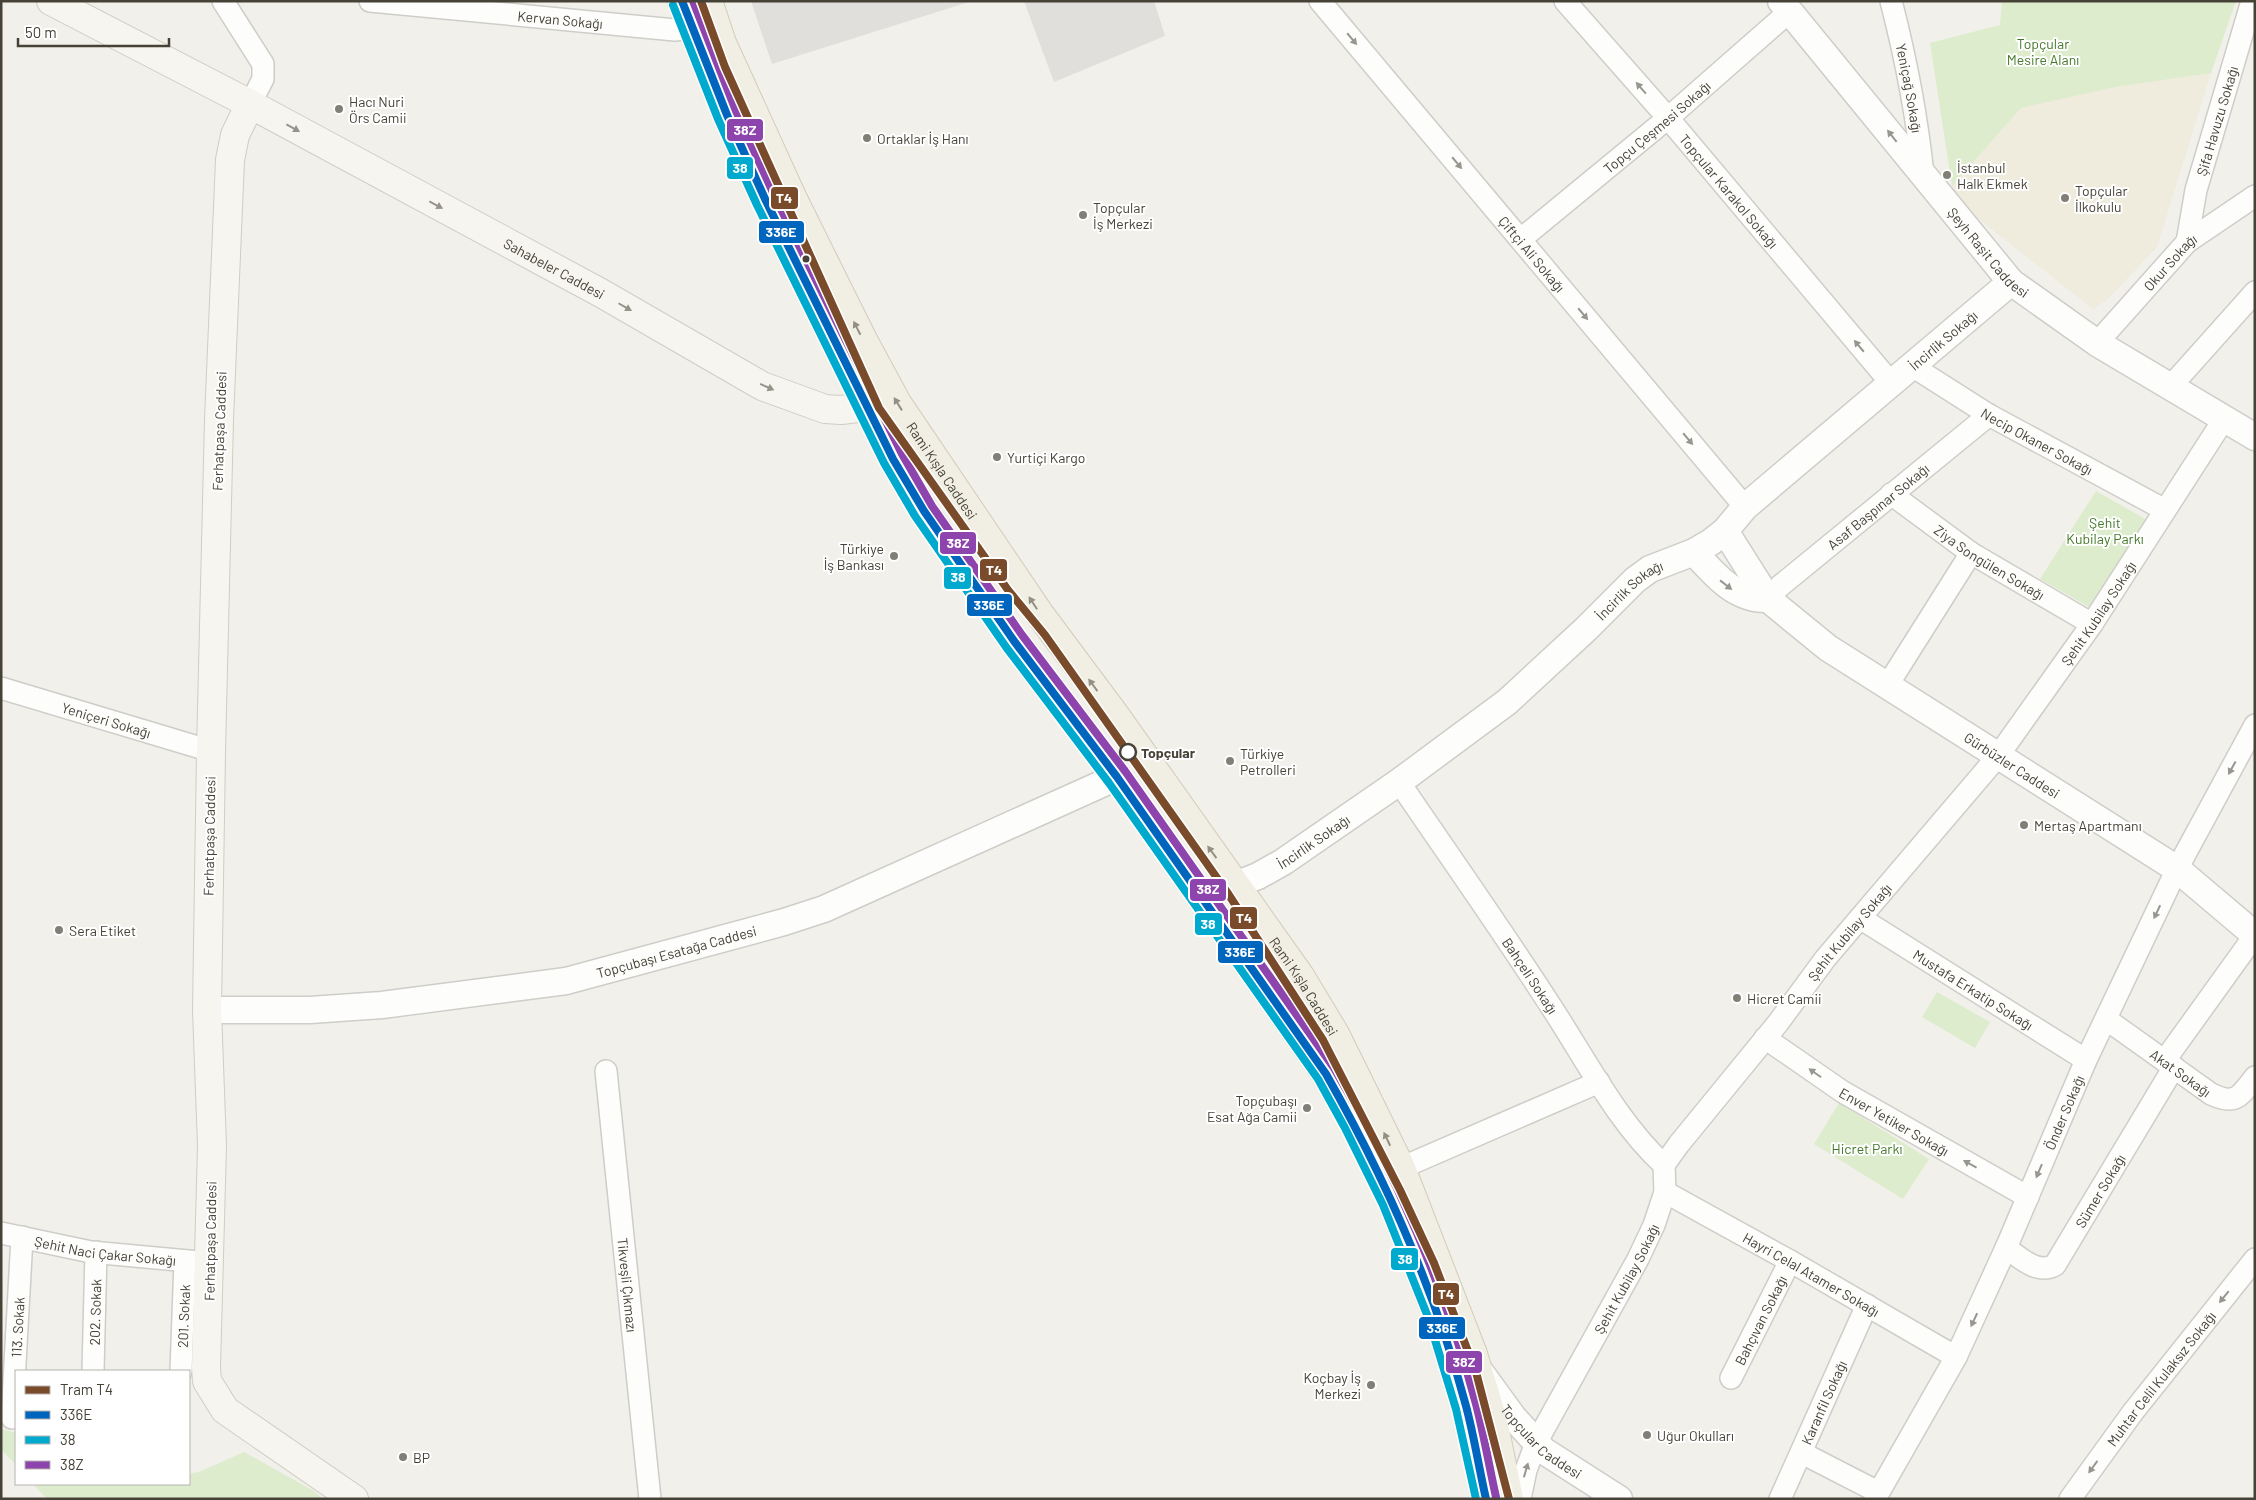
<svg xmlns="http://www.w3.org/2000/svg" width="2256" height="1500" font-family="Barlow,sans-serif">
	<style>
		.education { fill: #efebdd }
		.green { fill: #ddeccc }
		.parking { fill: #e0dfdb }
		.lines { fill: none; stroke-linecap: round; stroke-linejoin: round }
		.minor-casing { stroke: #cfcdc8; stroke-width: 24 }
		.tertiary-casing { stroke: #cfcdc8; stroke-width: 29 }
		.secondary-casing { stroke: #d0cdc2; stroke-width: 30 }
		.primary-casing { stroke: #d3ccb8; stroke-width: 30 }
		.minor { stroke: #fdfdfc; stroke-width: 21 }
		.tertiary { stroke: #fdfdfc; stroke-width: 26 }
		.secondary { stroke: #f7f5ef; stroke-width: 28 }
		.primary { stroke: #f1eee4; stroke-width: 28 }
		.bus-1-casing { stroke: #fff; stroke-width: 11 }
		.bus-2-casing { stroke: #fff; stroke-width: 11 }
		.bus-3-casing { stroke: #fff; stroke-width: 11 }
		.bus-1 { stroke: #0065bd; stroke-width: 8 }
		.bus-2 { stroke: #00a9ce; stroke-width: 8 }
		.bus-3 { stroke: #8e44ad; stroke-width: 8 }
		.tram-1-casing { stroke: #fff; stroke-width: 11 }
		.tram-1 { stroke: #7a4b2a; stroke-width: 8 }
		.oneway { fill: #999690 }
		.oneway2 { fill: #96938a }
		.oneway3 { fill: #948f85 }
		.poi-dot { fill: #827f76; stroke: #fff; stroke-width: 2 }
		.bus-dot { fill: #474237; stroke: #fff; stroke-width: 2 }
		.stop-dot { fill: #fff; stroke: #474237; stroke-width: 2.5 }
		.labels { text-anchor: middle; dominant-baseline: central; stroke-width: 4; stroke-linejoin: round; paint-order: stroke }
		.street-label { font-size: 14px; fill: #474237; stroke: #fff }
		.park-label { font-size: 14px; fill: #45792a; stroke: #fff }
		.poi-label { font-size: 14px; fill: #474237; stroke: #fff; text-anchor: start }
		.stop-label { font-size: 14px; font-weight: bold; fill: #474237; stroke: #fff; text-anchor: start }
		.line-badge { stroke: #fff; stroke-width: 2 }
		.badge-label { font-size: 14px; text-anchor: middle; font-weight: bold; fill: #fff }
	</style>
	<rect width="100%" height="100%" fill="#f1f0eb"/>
	<polygon class="education" points="2211,73 2157,247 2109,298 2093,309 1966,209 1952,186 2021,108 2115,87"/>
	<g class="green">
		<polygon points="2002,1 2236,1 2211,73 2115,87 2021,108 1952,186 1930,43 2000,25"/>
		<polygon points="2096,491 2147,520 2089,607 2040,579"/>
		<polygon points="1937,992 1990,1022 1975,1048 1922,1017"/>
		<polygon points="1839,1103 1929,1159 1903,1199 1814,1144"/>
		<polygon points="1,1429 16,1433 16,1465 1,1449"/>
		<polygon points="244,1452 314,1491 323,1499 46,1498 33,1484 189,1484 189,1474 199,1472"/>
	</g>
	<g class="parking">
		<polygon points="751,1 972,1 772,64"/>
		<polygon points="1024,1 1154,1 1165,36 1054,82"/>
	</g>
	<g class="lines">
		<defs>
			<g id="minor">
				<polyline points="223,1 263,64 263,79 250,104"/>
				<path id="s1" d="M 370,1 L 675,30 L 692,28"/>
				<path id="s2" d="M 1320,1 L 1745,507"/>
				<path id="s3" d="M 1565,1 L 1668,118 L 1891,383"/>
				<path id="s4" d="M 1891,1 C 1906,59 1917,116 1923,175"/>
				<path id="s5" d="M 1521,239 L 1668,118 L 1790,11"/>
				<path id="s6" d="M 2187,242 L 2196,190 L 2252,1"/>
				<path id="s7" d="M 2097,343 L 2187,242 L 2255,196"/>
				<path id="s8" d="M 1912,366 L 1989,415 L 2165,510"/>
				<polyline points="2171,386 2255,292"/>
				<path id="s9" d="M 1891,494 L 1971,553 L 2092,624"/>
				<path id="s10" d="M 1768,599 L 1780,586 L 1989,415"/>
				<polyline points="1887,686 1971,553"/>
				<path id="s11" d="M 1,688 L 211,751"/>
				<path id="s12" d="M 1399,782 C 1450,857 1503,932 1552,1008 C 1586,1060 1618,1123 1664,1165"/>
				<path id="s13" d="M 1860,918 L 2086,1060"/>
				<path id="s14" d="M 2106,1019 L 2211,1094 C 2236,1106 2240,1096 2255,1077"/>
				<path id="s15" d="M 1765,1038 L 1843,1092 L 2028,1197"/>
				<polyline points="2165,1060 2255,935"/>
				<path id="s16" d="M 606,1071 L 650,1499"/>
				<polyline points="1401,1168 1599,1082"/>
				<path id="s17" d="M 1665,1192 L 1790,1261 L 1956,1357"/>
				<path id="s18" d="M 1,1233 L 91,1252 L 210,1263"/>
				<path id="s19" d="M 2006,1248 C 2021,1258 2037,1275 2055,1265 L 2174,1067"/>
				<path id="s20" d="M 93,1371 L 96,1252"/>
				<path id="s21" d="M 181,1371 L 185,1261"/>
				<path id="s22" d="M 1731,1378 L 1790,1261"/>
				<path id="s23" d="M 12,1418 L 22,1237"/>
				<polyline points="1802,1453 1878,1492"/>
				<path id="s24" d="M 1520,1499 L 1526,1470 L 1536,1443 L 1638,1259 L 1654,1225 L 1665,1192 L 1664,1165 L 1679,1144 L 1778,1023 L 1825,959 L 1998,756 L 2092,624 L 2224,419"/>
				<path id="s25" d="M 1780,1499 L 1867,1305"/>
				<path id="s26" d="M 1875,1499 L 1956,1357 L 2006,1248 L 2086,1060 L 2177,869 L 2255,725"/>
				<path id="s27" d="M 2070,1499 L 2133,1412 L 2255,1259"/>
			</g>
			<g id="tertiary">
				<path id="s28" d="M 1781,1 L 2011,282 L 2097,343 L 2255,437"/>
				<path id="s29" d="M 1725,531 L 1768,599 L 1828,648 L 2177,869 L 2255,935"/>
				<path d="M 1694,552 C 1715,575 1735,600 1768,599"/>
				<path id="s30" d="M 1235,885 L 1258,876 L 1283,862 L 1399,782 L 1507,702 L 1586,629 L 1635,580 L 1650,569 L 1694,552 L 1711,542 L 1725,531 L 1745,507 L 2011,282"/>
				<path id="s31" d="M 207,1010 L 310,1010 L 382,1005 L 566,981 L 784,922 L 824,909 L 1117,777"/>
				<path id="s32" d="M 1481,1373 L 1513,1417 L 1544,1451 L 1619,1499"/>
			</g>
			<g id="secondary">
				<path id="s33" d="M 51,1 L 250,104 L 601,293 L 762,386 L 825,409 L 841,410 L 866,407"/>
				<polyline points="250,104 235,135 230,160 219,420 211,751 207,1010 212,1146 206,1367 207,1381 225,1410 354,1499"/>
			</g>
			<g id="primary">
				<polyline points="682,1 727,115 766,201 893,459 924,511 1014,641 1117,777 1262,983 1326,1074 1354,1123 1392,1201 1437,1314 1466,1406 1486,1499"/>
				<path id="s34" d="M 708,1 L 722,43 L 793,199 L 864,342 L 897,403 L 1039,613 L 1115,715 L 1300,976 L 1335,1034 L 1401,1168 L 1473,1354 L 1493,1421 L 1509,1499"/>
			</g>
		</defs>
		<use href="#minor" class="minor-casing"/>
		<use href="#tertiary" class="tertiary-casing"/>
		<use href="#secondary" class="secondary-casing"/>
		<use href="#primary" class="primary-casing"/>
		<use href="#minor" class="minor"/>
		<use href="#tertiary" class="tertiary"/>
		<use href="#secondary" class="secondary"/>
		<use href="#primary" class="primary"/>
		<defs>
			<path id="bus-1" d="M 682,1 L 727,115 L 766,201 L 893,459 L 924,511 L 1014,641 L 1117,777 L 1326,1074 C 1385,1178 1435,1290 1466,1406 C 1474,1436 1479,1468 1486,1499"/>
			<polyline id="bus-2" points="673,5 718,119 757,205 884,463 915,516 1006,647 1109,783 1318,1079 1345,1128 1383,1205 1428,1317 1456,1409 1476,1499"/>
			<path id="bus-3" d="M 693,1 L 736,111 L 775,197 L 902,454 L 932,506 L 1022,635 L 1125,771 L 1334,1068 C 1394,1170 1446,1290 1476,1404 C 1484,1435 1489,1466 1496,1497"/>
		</defs>
		<use href="#bus-1" class="bus-1-casing"/>
		<use href="#bus-2" class="bus-2-casing"/>
		<use href="#bus-3" class="bus-3-casing"/>
		<use href="#bus-1" class="bus-1"/>
		<use href="#bus-2" class="bus-2"/>
		<use href="#bus-3" class="bus-3"/>
		<defs>
			<polyline id="tram-1" points="701,1 725,67 879,408 1008,590 1045,635 1227,892 1323,1040 1400,1190 1434,1263 1476,1372 1509,1499"/>
		</defs>
		<use href="#tram-1" class="tram-1-casing"/>
		<use href="#tram-1" class="tram-1"/>
	</g>
	<defs><path id="oneway-solid" d="M-6-.8H1V-3.2L6.5 0L1 3.2V.8H-6Z" transform="scale(1.25)"/></defs>
	<g class="oneway">
		<use href="#oneway-solid" transform="translate(1352 39) rotate(50)"/>
		<use href="#oneway-solid" transform="translate(1641 88) rotate(-131)"/>
		<use href="#oneway-solid" transform="translate(1892 136) rotate(-128)"/>
		<use href="#oneway-solid" transform="translate(1457 163) rotate(50)"/>
		<use href="#oneway-solid" transform="translate(1583 314) rotate(50)"/>
		<use href="#oneway-solid" transform="translate(1859 346) rotate(-130)"/>
		<use href="#oneway-solid" transform="translate(1688 439) rotate(50)"/>
		<use href="#oneway-solid" transform="translate(1726 585) rotate(38)"/>
		<use href="#oneway-solid" transform="translate(2232 768) rotate(119)"/>
		<use href="#oneway-solid" transform="translate(2157 912) rotate(115)"/>
		<use href="#oneway-solid" transform="translate(1815 1073) rotate(-145)"/>
		<use href="#oneway-solid" transform="translate(1970 1164) rotate(-151)"/>
		<use href="#oneway-solid" transform="translate(2039 1171) rotate(113)"/>
		<use href="#oneway-solid" transform="translate(2224 1297) rotate(129)"/>
		<use href="#oneway-solid" transform="translate(1974 1320) rotate(115)"/>
		<use href="#oneway-solid" transform="translate(2093 1467) rotate(126)"/>
		<use href="#oneway-solid" transform="translate(1526 1470) rotate(-74)"/>
	</g>
	<g class="oneway2">
		<use href="#oneway-solid" transform="translate(293 128) rotate(29)"/>
		<use href="#oneway-solid" transform="translate(436 205) rotate(28)"/>
		<use href="#oneway-solid" transform="translate(625 307) rotate(30)"/>
		<use href="#oneway-solid" transform="translate(767 387) rotate(24)"/>
	</g>
	<g class="oneway3">
		<use href="#oneway-solid" transform="translate(857 328) rotate(-117)"/>
		<use href="#oneway-solid" transform="translate(898 404) rotate(-122)"/>
		<use href="#oneway-solid" transform="translate(1033 603) rotate(-123)"/>
		<use href="#oneway-solid" transform="translate(1093 685) rotate(-126)"/>
		<use href="#oneway-solid" transform="translate(1212 852) rotate(-126)"/>
		<use href="#oneway-solid" transform="translate(1387 1139) rotate(-115)"/>
	</g>
	<g class="poi-dot">
		<circle cx="339" cy="109" r="5"/>
		<circle cx="867" cy="138" r="5"/>
		<circle cx="1947" cy="175" r="5"/>
		<circle cx="2065" cy="198" r="5"/>
		<circle cx="1083" cy="215" r="5"/>
		<circle cx="997" cy="457" r="5"/>
		<circle cx="894" cy="556" r="5"/>
		<circle cx="1230" cy="761" r="5"/>
		<circle cx="2024" cy="825" r="5"/>
		<circle cx="59" cy="930" r="5"/>
		<circle cx="1737" cy="998" r="5"/>
		<circle cx="1307" cy="1108" r="5"/>
		<circle cx="1371" cy="1385" r="5"/>
		<circle cx="1647" cy="1435" r="5"/>
		<circle cx="403" cy="1457" r="5"/>
	</g>
	<circle class="bus-dot" cx="806" cy="259" r="4.5"/>
	<circle class="stop-dot" cx="1128" cy="752" r="8"/>
	<g class="labels">
		<g class="street-label">
			<text stroke="none"><textPath href="#s1" startOffset="191">Kervan Sokağı</textPath></text>
			<text stroke="none"><textPath href="#s4" startOffset="89">Yeniçağ Sokağı</textPath></text>
			<text stroke="none"><textPath href="#s6" startOffset="125">Şifa Havuzu Sokağı</textPath></text>
			<text stroke="none"><textPath href="#s5" startOffset="176">Topçu Çeşmesi Sokağı</textPath></text>
			<text stroke="none"><textPath href="#s3" startOffset="251">Topçular Karakol Sokağı</textPath></text>
			<text stroke="none"><textPath href="#s28" startOffset="326">Şeyh Raşit Caddesi</textPath></text>
			<text stroke="none"><textPath href="#s2" startOffset="330">Çiftçi Ali Sokağı</textPath></text>
			<text stroke="none"><textPath href="#s7" startOffset="109">Okur Sokağı</textPath></text>
			<text stroke="none"><textPath href="#s33" startOffset="570">Sahabeler Caddesi</textPath></text>
			<text stroke="none"><textPath href="#s30" startOffset="899">İncirlik Sokağı</textPath></text>
			<text transform="translate(219 431) rotate(-88)">Ferhatpaşa Caddesi</text>
			<text stroke="none"><textPath href="#s8" startOffset="146">Necip Okaner Sokağı</textPath></text>
			<text stroke="none"><textPath href="#s34" startOffset="526">Rami Kışla Caddesi</textPath></text>
			<text stroke="none"><textPath href="#s10" startOffset="144">Asaf Başpınar Sokağı</textPath></text>
			<text stroke="none"><textPath href="#s9" startOffset="120">Ziya Songülen Sokağı</textPath></text>
			<text stroke="none"><textPath href="#s30" startOffset="495">İncirlik Sokağı</textPath></text>
			<text stroke="none"><textPath href="#s24" startOffset="1071">Şehit Kubilay Sokağı</textPath></text>
			<text stroke="none"><textPath href="#s11" startOffset="110">Yeniçeri Sokağı</textPath></text>
			<text stroke="none"><textPath href="#s29" startOffset="376">Gürbüzler Caddesi</textPath></text>
			<text transform="translate(209 836) rotate(-89)">Ferhatpaşa Caddesi</text>
			<text stroke="none"><textPath href="#s30" startOffset="90">İncirlik Sokağı</textPath></text>
			<text stroke="none"><textPath href="#s24" startOffset="666">Şehit Kubilay Sokağı</textPath></text>
			<text stroke="none"><textPath href="#s31" startOffset="475">Topçubaşı Esatağa Caddesi</textPath></text>
			<text stroke="none"><textPath href="#s12" startOffset="234">Bahçeli Sokağı</textPath></text>
			<text stroke="none"><textPath href="#s34" startOffset="1156">Rami Kışla Caddesi</textPath></text>
			<text stroke="none"><textPath href="#s13" startOffset="134">Mustafa Erkatip Sokağı</textPath></text>
			<text stroke="none"><textPath href="#s14" startOffset="92">Akat Sokağı</textPath></text>
			<text stroke="none"><textPath href="#s26" startOffset="431">Önder Sokağı</textPath></text>
			<text stroke="none"><textPath href="#s15" startOffset="154">Enver Yetiker Sokağı</textPath></text>
			<text stroke="none"><textPath href="#s19" startOffset="142">Sümer Sokağı</textPath></text>
			<text transform="translate(210 1241) rotate(-89)">Ferhatpaşa Caddesi</text>
			<text stroke="none"><textPath href="#s18" startOffset="106">Şehit Naci Çakar Sokağı</textPath></text>
			<text stroke="none"><textPath href="#s17" startOffset="168">Hayri Celal Atamer Sokağı</textPath></text>
			<text stroke="none"><textPath href="#s24" startOffset="246">Şehit Kubilay Sokağı</textPath></text>
			<text stroke="none"><textPath href="#s16" startOffset="215">Tikveşli Çıkmazı</textPath></text>
			<text stroke="none"><textPath href="#s20" startOffset="59">202. Sokak</textPath></text>
			<text stroke="none"><textPath href="#s21" startOffset="55">201. Sokak</textPath></text>
			<text stroke="none"><textPath href="#s22" startOffset="65">Bahçıvan Sokağı</textPath></text>
			<text stroke="none"><textPath href="#s23" startOffset="91">113. Sokak</textPath></text>
			<text stroke="none"><textPath href="#s27" startOffset="151">Muhtar Celil Kulaksız Sokağı</textPath></text>
			<text stroke="none"><textPath href="#s25" startOffset="106">Karanfil Sokağı</textPath></text>
			<text stroke="none"><textPath href="#s32" startOffset="92">Topçular Caddesi</textPath></text>
		</g>
		<g class="park-label">
			<text x="2043" y="43">Topçular<tspan x="2043" dy="16">Mesire Alanı</tspan></text>
			<text x="2105" y="522">Şehit<tspan x="2105" dy="16">Kubilay Parkı</tspan></text>
			<text x="1867" y="1148">Hicret Parkı</text>
		</g>
		<g class="poi-label">
			<text x="349" y="101">Hacı Nuri<tspan x="349" dy="16">Örs Camii</tspan></text>
			<text x="877" y="138">Ortaklar İş Hanı</text>
			<text x="1957" y="167">İstanbul<tspan x="1957" dy="16">Halk Ekmek</tspan></text>
			<text x="2075" y="190">Topçular<tspan x="2075" dy="16">İlkokulu</tspan></text>
			<text x="1093" y="207">Topçular<tspan x="1093" dy="16">İş Merkezi</tspan></text>
			<text x="1007" y="457">Yurtiçi Kargo</text>
			<text x="884" y="548" text-anchor="end">Türkiye<tspan x="884" dy="16">İş Bankası</tspan></text>
			<text x="1240" y="753">Türkiye<tspan x="1240" dy="16">Petrolleri</tspan></text>
			<text x="2034" y="825">Mertaş Apartmanı</text>
			<text x="69" y="930">Sera Etiket</text>
			<text x="1747" y="998">Hicret Camii</text>
			<text x="1297" y="1100" text-anchor="end">Topçubaşı<tspan x="1297" dy="16">Esat Ağa Camii</tspan></text>
			<text x="1361" y="1377" text-anchor="end">Koçbay İş<tspan x="1361" dy="16">Merkezi</tspan></text>
			<text x="1657" y="1435">Uğur Okulları</text>
			<text x="413" y="1457">BP</text>
		</g>
		<g class="stop-label">
			<text x="1141" y="752">Topçular</text>
		</g>
	</g>
	<g class="line-badge">
		<rect x="726" y="118" width="38" height="24" rx="5" fill="#8e44ad"/>
		<rect x="726" y="156" width="28" height="24" rx="5" fill="#00a9ce"/>
		<rect x="770" y="186" width="29" height="24" rx="5" fill="#7a4b2a"/>
		<rect x="758" y="220" width="47" height="24" rx="5" fill="#0065bd"/>
		<rect x="939" y="531" width="38" height="24" rx="5" fill="#8e44ad"/>
		<rect x="979" y="558" width="29" height="24" rx="5" fill="#7a4b2a"/>
		<rect x="943" y="566" width="29" height="24" rx="5" fill="#00a9ce"/>
		<rect x="966" y="593" width="47" height="24" rx="5" fill="#0065bd"/>
		<rect x="1189" y="878" width="38" height="24" rx="5" fill="#8e44ad"/>
		<rect x="1229" y="906" width="29" height="24" rx="5" fill="#7a4b2a"/>
		<rect x="1194" y="912" width="29" height="24" rx="5" fill="#00a9ce"/>
		<rect x="1217" y="940" width="47" height="24" rx="5" fill="#0065bd"/>
		<rect x="1390" y="1247" width="29" height="24" rx="5" fill="#00a9ce"/>
		<rect x="1432" y="1282" width="28" height="24" rx="5" fill="#7a4b2a"/>
		<rect x="1418" y="1316" width="48" height="24" rx="5" fill="#0065bd"/>
		<rect x="1445" y="1350" width="38" height="24" rx="5" fill="#8e44ad"/>
	</g>
	<g class="badge-label">
		<text x="745" y="135">38Z</text>
		<text x="740" y="173">38</text>
		<text x="784" y="203">T4</text>
		<text x="781" y="237">336E</text>
		<text x="958" y="548">38Z</text>
		<text x="994" y="575">T4</text>
		<text x="958" y="582">38</text>
		<text x="989" y="610">336E</text>
		<text x="1208" y="894">38Z</text>
		<text x="1244" y="923">T4</text>
		<text x="1208" y="929">38</text>
		<text x="1240" y="957">336E</text>
		<text x="1405" y="1264">38</text>
		<text x="1446" y="1299">T4</text>
		<text x="1442" y="1333">336E</text>
		<text x="1464" y="1367">38Z</text>
	</g>
	<rect width="2256" height="1500" fill="none" stroke="#474237" stroke-width="5"/>
	<rect x="15" y="1370" width="175" height="115" fill="#ffffff" stroke="#b5b3af"/>
	<rect x="25" y="1386" width="25" height="8" fill="#7a4b2a" stroke="#b5b3af"/>
	<text x="60" y="1395" font-size="15" fill="#474237">Tram T4</text>
	<rect x="25" y="1411" width="25" height="8" fill="#0065bd" stroke="#b5b3af"/>
	<text x="60" y="1420" font-size="15" fill="#474237">336E</text>
	<rect x="25" y="1436" width="25" height="8" fill="#00a9ce" stroke="#b5b3af"/>
	<text x="60" y="1445" font-size="15" fill="#474237">38</text>
	<rect x="25" y="1461" width="25" height="8" fill="#8e44ad" stroke="#b5b3af"/>
	<text x="60" y="1470" font-size="15" fill="#474237">38Z</text>
	<path d="M18 38v8h151v-8" fill="none" stroke="#474237" stroke-width="2.5"/>
	<text x="25" y="38" font-size="15" fill="#474237" stroke="#ffffff" stroke-width="4" paint-order="stroke">50 m</text>
</svg>
